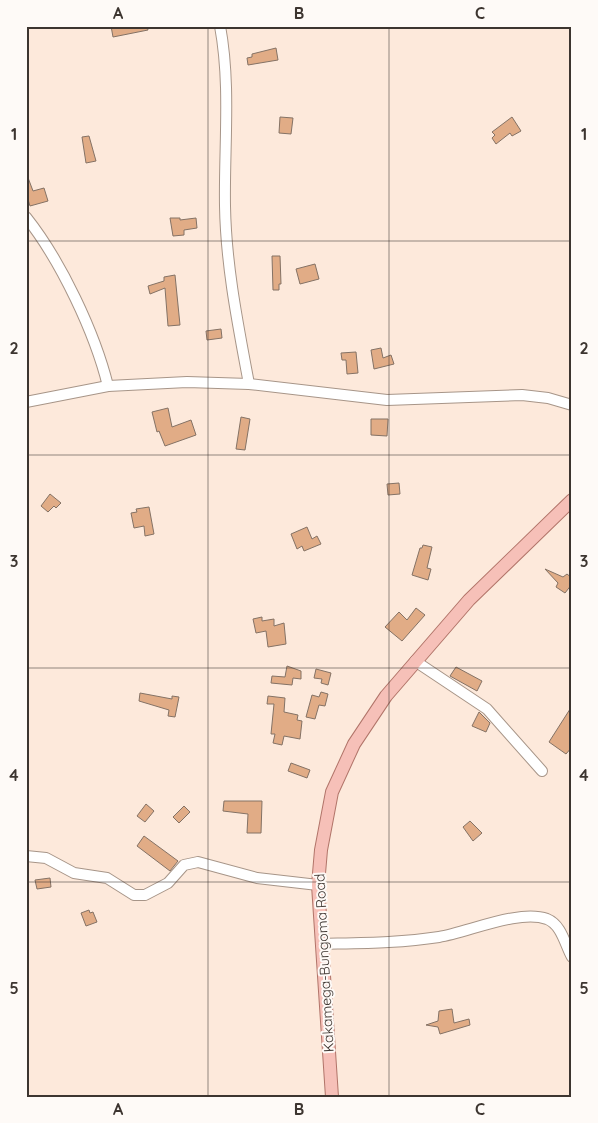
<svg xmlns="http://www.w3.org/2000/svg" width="598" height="1123" font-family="Quicksand,sans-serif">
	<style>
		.building { fill: #e1ac86; stroke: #847265 }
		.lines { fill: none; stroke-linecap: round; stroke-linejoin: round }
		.minor-casing { stroke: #a79588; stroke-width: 12 }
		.major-casing { stroke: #b17469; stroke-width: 14 }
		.minor { stroke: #fff; stroke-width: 10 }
		.major { stroke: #f6c0b8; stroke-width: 12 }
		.grid { fill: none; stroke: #3d3530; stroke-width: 1; stroke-opacity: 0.55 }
		.labels { text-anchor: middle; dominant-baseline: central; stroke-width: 4; stroke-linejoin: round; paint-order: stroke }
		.street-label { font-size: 14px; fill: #3d3530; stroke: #fefaf7 }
		.neatline { fill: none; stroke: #3d3530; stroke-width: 2 }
		.grid-label { font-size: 16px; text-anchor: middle; font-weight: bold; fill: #3d3530 }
	</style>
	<rect width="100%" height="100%" fill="#fde9db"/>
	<g class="building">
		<polygon points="111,26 147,26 148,30 113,37"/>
		<polygon points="276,48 278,60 248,65 247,58 252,57 252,54"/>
		<polygon points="280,117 293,118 291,134 279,133"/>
		<polygon points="512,117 521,131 512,136 510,133 496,144 492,138 495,135 492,132"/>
		<polygon points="89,136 96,161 86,163 82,137"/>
		<polygon points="27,175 33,191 44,188 48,201 30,206 26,193"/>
		<polygon points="170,218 180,218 180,220 196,218 197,228 184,230 184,235 173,236"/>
		<polygon points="272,256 280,256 281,284 279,284 279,290 273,290"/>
		<polygon points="315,264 319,279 300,284 296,269"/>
		<polygon points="175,275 180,325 168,326 165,288 150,294 148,286 164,281 164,277"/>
		<polygon points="221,329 222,338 207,340 206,331"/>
		<polygon points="381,348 383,358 391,355 394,364 374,369 371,350"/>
		<polygon points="356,352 358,373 347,374 346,360 342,360 341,353"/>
		<polygon points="168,408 172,427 191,420 196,435 165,446 159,431 157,432 152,412"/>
		<polygon points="241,417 250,419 245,450 236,449"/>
		<polygon points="371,419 388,419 387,436 371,435"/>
		<polygon points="399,483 400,494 388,495 387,484"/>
		<polygon points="50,494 61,503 56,508 54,506 48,512 41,506"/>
		<polygon points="149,507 154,534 145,536 144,526 134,528 131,513 137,512 136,509"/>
		<polygon points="307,527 312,539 317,536 321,544 304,551 302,546 297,549 291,534"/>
		<polygon points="423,545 432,547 427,568 431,569 428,580 412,575 420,548 422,548"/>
		<polygon points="545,569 563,577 567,574 572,578 572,584 565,593 556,587 558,583"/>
		<polygon points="416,608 425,615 402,641 385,627 399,612 407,620"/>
		<polygon points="262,617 262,621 274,619 274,626 284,623 286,644 268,647 266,631 256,633 253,619"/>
		<polygon points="287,666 301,671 301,679 293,678 292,685 271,683 272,676 285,677"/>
		<polygon points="456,667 482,681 477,691 450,676"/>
		<polygon points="316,669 331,673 328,685 321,683 322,679 314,678"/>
		<polygon points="321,692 328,694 325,706 319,705 315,719 306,717 312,695 319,697"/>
		<polygon points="140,693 172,699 172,696 179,697 175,717 168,716 169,710 139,701"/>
		<polygon points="268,696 285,698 284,712 298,715 297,720 302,721 300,739 284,736 282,745 273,743 275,734 271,734 274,704 267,704"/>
		<polygon points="572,706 572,747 566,754 549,742"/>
		<polygon points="479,712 490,723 486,732 472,726"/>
		<polygon points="291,763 310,770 307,778 288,771"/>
		<polygon points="224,801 262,801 261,833 247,833 248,814 223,811"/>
		<polygon points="146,804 154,811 145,822 137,816"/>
		<polygon points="184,806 190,812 179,823 173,817"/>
		<polygon points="470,821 482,833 473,841 463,827"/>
		<polygon points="144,836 178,861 170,871 137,846"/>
		<polygon points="50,878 51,887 37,889 35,880"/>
		<polygon points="89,910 90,913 93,912 97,922 86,926 81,913"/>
		<polygon points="452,1009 454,1023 469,1019 470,1025 440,1034 438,1027 426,1025 438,1021 439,1011"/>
	</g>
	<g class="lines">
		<defs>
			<g id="minor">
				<path d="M 220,26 C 231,85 224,147 225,206 C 226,266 238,325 249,384"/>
				<path d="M 26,217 C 61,261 95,333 108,386"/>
				<polyline points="26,402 108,386 187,382 249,384 387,400 522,395 548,398 572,405"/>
				<polyline points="415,661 487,709 542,771"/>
				<polyline points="26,856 46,858 74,873 107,878 134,895 145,895 168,883 184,865 198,862 257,878 318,885"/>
				<path d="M 321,944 C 361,943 400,943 439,937 C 469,932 519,909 547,919 C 562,925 565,945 572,957"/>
			</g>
			<polyline id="major" points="332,1097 318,885 321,850 332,792 354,744 386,696 469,600 572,500"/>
		</defs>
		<use href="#minor" class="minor-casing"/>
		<use href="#major" class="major-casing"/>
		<use href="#minor" class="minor"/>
		<use href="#major" class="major"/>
	</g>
	<path class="grid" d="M 208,26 L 208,1097M 389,26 L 389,1097M 26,241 L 572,241M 26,455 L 572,455M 26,668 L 572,668M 26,882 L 572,882"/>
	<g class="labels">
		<g class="street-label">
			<text transform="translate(324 963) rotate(-93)">Kakamega-Bungoma Road</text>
		</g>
	</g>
	<rect width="598" height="1123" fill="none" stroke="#fefaf7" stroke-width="55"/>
	<rect x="28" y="28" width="542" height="1068" class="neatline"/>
	<g class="grid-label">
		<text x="118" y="19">A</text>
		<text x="299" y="19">B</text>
		<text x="480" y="19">C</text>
		<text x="14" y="140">1</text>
		<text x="584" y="140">1</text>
		<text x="14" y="354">2</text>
		<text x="584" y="354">2</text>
		<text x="14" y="567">3</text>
		<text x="584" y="567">3</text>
		<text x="14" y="781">4</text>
		<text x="584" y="781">4</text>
		<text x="14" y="994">5</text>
		<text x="584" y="994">5</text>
		<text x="118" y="1115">A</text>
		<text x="299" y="1115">B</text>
		<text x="480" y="1115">C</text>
	</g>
</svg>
